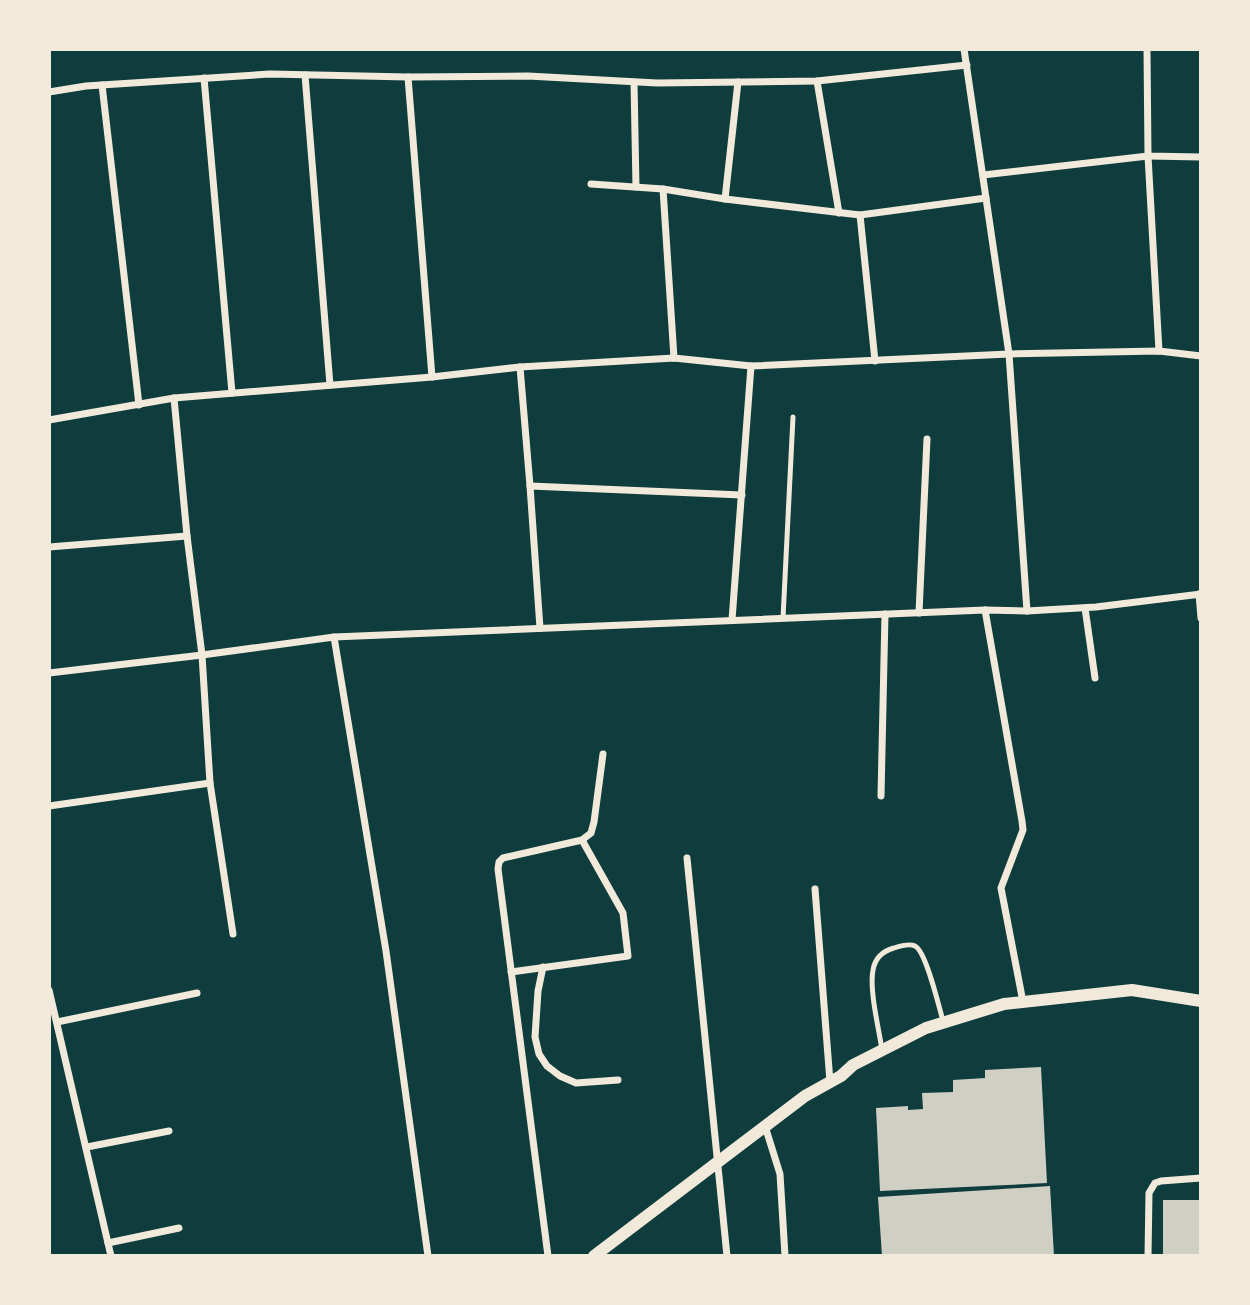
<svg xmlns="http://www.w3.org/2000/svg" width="1250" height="1305" font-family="'Space Grotesk',sans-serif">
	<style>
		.building { fill: #cfcfc3 }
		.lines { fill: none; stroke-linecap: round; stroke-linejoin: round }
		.service { stroke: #f1e9da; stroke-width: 5 }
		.minor { stroke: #f1e9da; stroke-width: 7 }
		.tertiary { stroke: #f1e9da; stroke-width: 12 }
	</style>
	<rect width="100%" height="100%" fill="#0f3d3e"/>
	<g class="building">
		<polygon points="1041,1067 1047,1183 880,1191 876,1108 908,1106 908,1110 923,1109 922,1093 953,1092 953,1080 985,1078 985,1070"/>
		<polygon points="1050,1186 1054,1256 882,1256 878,1197"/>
		<rect x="1163" y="1200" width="38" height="56"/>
	</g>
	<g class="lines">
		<g class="service">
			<polyline points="783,618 793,417"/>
			<path d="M 882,1050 C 879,1029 869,990 873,970 C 875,958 883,951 894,948 C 900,946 909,943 915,946 C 926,951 939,1007 943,1021"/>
		</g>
		<g class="minor">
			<polyline points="964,49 1009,354 1027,611"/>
			<polyline points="1147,49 1148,156 1201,157"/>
			<polyline points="305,75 330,385"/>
			<polyline points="408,77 432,377"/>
			<polyline points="204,78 232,393"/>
			<polyline points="817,81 839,213"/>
			<polyline points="634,82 636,187"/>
			<polyline points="102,85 139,405"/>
			<polyline points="49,92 86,86 270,74 408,77 528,76 657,83 817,81 967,65"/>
			<polyline points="983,175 1148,156 1159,351"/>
			<polyline points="591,184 663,189 725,199 860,215 986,198"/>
			<polyline points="663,189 674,358"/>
			<polyline points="725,199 738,82"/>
			<polyline points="860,215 875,361"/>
			<polyline points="520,367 530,486"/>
			<polyline points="174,398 187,536 202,655 210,783"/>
			<polyline points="49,420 174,398 432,377 520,367 674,358 751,366 1009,354 1159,351 1201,356"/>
			<polyline points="49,547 187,536"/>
			<polyline points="1199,594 1201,618"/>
			<polyline points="1085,608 1095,678"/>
			<polyline points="985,610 1022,821 1023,830 1001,888 1023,1002"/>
			<polyline points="919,613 927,439"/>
			<polyline points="732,620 751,366"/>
			<polyline points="540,628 530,486 742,495"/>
			<polyline points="334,637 386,951 428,1256"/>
			<polyline points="49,673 202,655 334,637 985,610 1027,611 1096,607 1201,594"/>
			<polyline points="881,796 885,614"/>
			<polyline points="49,806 210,783 233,934"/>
			<polyline points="687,858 727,1256"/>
			<polyline points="815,889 830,1082"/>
			<polyline points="543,967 538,991 535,1037 539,1054 547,1066 560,1076 576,1083 618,1080"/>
			<polyline points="511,972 628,956 623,913 582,840"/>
			<polyline points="49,990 111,1256"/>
			<polyline points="57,1022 197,993"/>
			<polyline points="765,1126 780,1174 785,1256"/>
			<polyline points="87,1147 169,1131"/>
			<polyline points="108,1243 179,1228"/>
			<polyline points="548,1256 498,869 499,862 503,858 582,840 591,833 594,822 603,754"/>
			<polyline points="1148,1256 1149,1193 1155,1183 1161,1181 1201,1178"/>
		</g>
		<polyline class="tertiary" points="594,1256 805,1096 841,1076 853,1065 926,1028 1004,1004 1132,990 1201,1001"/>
	</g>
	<rect width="1250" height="1305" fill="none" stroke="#f1e9da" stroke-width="102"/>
</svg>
